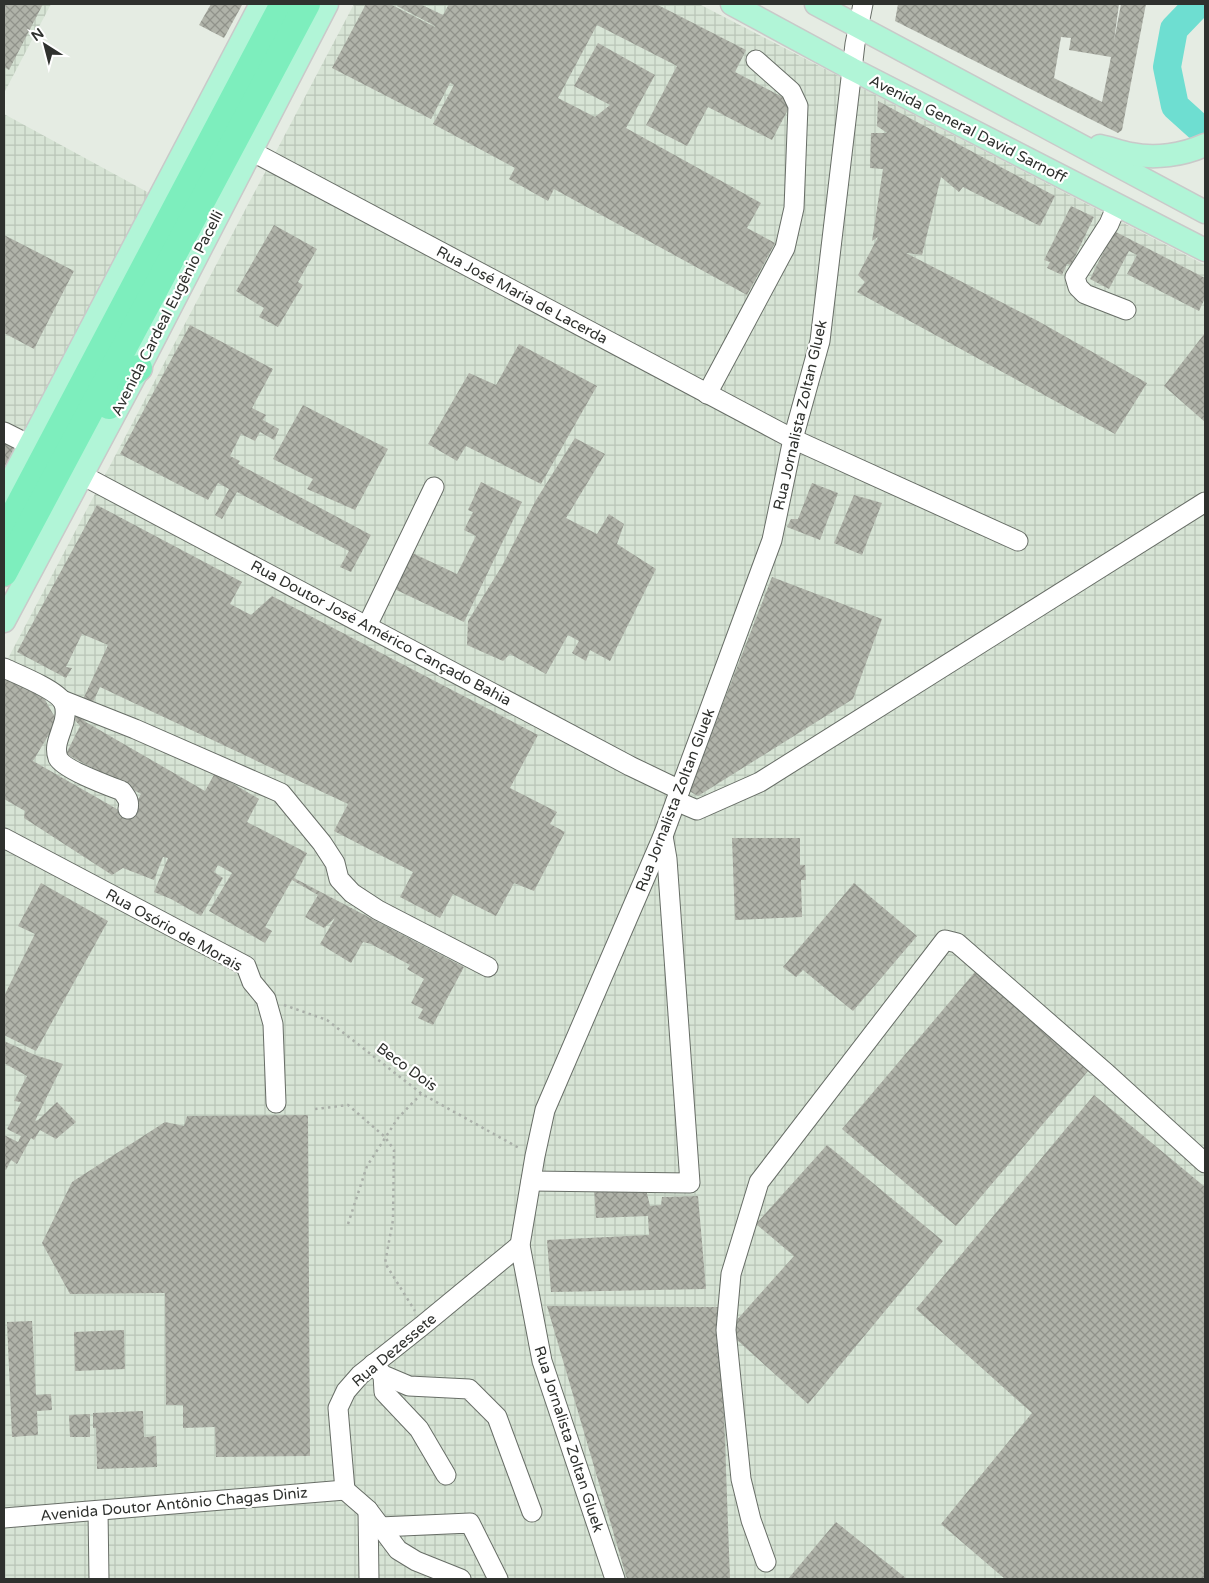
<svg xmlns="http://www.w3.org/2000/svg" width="1209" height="1583" font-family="'Varela Round',sans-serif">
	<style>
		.industrial { fill: url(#industrial-grid) }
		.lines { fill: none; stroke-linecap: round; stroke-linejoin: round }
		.river { stroke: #6eded1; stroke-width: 28 }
		.building { fill: url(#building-cross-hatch); fill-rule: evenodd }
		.minor-casing { stroke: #686e67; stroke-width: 21 }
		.major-casing { stroke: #c9c9c9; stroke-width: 25 }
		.highway-casing { stroke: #c9c9c9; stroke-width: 29 }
		.path { stroke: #aab0a9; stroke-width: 2.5; stroke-dasharray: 2.5 4; stroke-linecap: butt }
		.minor { stroke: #fff; stroke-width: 19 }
		.major { stroke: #b1f5d7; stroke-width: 22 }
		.highway { stroke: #7deebd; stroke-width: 26 }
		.labels { text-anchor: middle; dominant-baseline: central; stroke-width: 4.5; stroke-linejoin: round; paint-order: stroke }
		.street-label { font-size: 15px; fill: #2f312e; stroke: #fff }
	</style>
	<defs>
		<pattern id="industrial-grid" width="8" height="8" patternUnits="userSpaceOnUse" patternTransform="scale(1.25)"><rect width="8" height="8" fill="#d7e4d5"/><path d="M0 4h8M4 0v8" fill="none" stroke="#b9c4b7"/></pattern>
		<pattern id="building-cross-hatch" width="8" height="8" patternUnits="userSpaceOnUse" patternTransform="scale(1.25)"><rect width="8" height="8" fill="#b0b3a9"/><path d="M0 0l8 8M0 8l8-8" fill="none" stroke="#90928a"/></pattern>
	</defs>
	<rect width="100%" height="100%" fill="#e5ece3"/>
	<g class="industrial">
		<polygon points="4,4 51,4 4,93"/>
		<polygon points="354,4 699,4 1205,265 1205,1579 4,1579 4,666"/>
		<polygon points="4,114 151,194 4,475"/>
	</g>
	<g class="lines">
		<polyline class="river" points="1198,4 1174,29 1167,67 1175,106 1205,133"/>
	</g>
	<g class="building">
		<polygon points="4,4 43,4 9,70 4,67"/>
		<polygon points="211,4 240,4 242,5 224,38 199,25"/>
		<polygon points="366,4 390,4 435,27 435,26 397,6 398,4 420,4 443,15 449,4 656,4 746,50 735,72 792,102 772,140 708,107 687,146 646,125 677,66 597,25 558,98 595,117 610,105 574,86 598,43 655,75 626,128 761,203 747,228 775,243 747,295 554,189 548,201 509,179 515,168 433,124 454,85 450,83 431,119 332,68"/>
		<path d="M 898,4 L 1119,4 L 1114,41 L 1121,4 L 1146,4 L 1122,130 L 1118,133 L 895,21 ZM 1061,37 L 1071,38 L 1069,50 L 1111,57 L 1102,102 L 1054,78 Z"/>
		<polygon points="878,101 1055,196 1040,226 963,187 959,192 941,177 922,255 906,253 1038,321 1147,383 1115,434 857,292 865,282 858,275 878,237 872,241 883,169 870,168 871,133 887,133 877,126"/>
		<polygon points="1071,206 1094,217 1071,265 1067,264 1062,275 1047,268 1050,262 1044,260"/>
		<polygon points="274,225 317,249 298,282 303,285 278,327 259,317 264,308 236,291"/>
		<polygon points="1114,231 1205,278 1205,298 1199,311 1127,274 1137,255 1129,251 1109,289 1090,279"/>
		<polygon points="4,235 74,271 34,349 4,333"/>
		<polygon points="190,325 273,369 252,408 266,415 263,420 279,429 274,440 260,432 255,441 241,434 230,456 240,461 238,464 371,535 351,572 340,567 349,551 237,492 222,519 215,515 229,489 218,483 208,500 120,454"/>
		<polygon points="1205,333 1205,422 1164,386"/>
		<polygon points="519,344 597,386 541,484 466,446 457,461 428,444 469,373 496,385"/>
		<polygon points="303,405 388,449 355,510 307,489 313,479 273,459"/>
		<polygon points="4,433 24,443 4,479"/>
		<polygon points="575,438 605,454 566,518 597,534 609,514 624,524 617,544 656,569 610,661 590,650 586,661 572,653 579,641 568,635 546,674 510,654 503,661 467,645 468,621 502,566 536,500"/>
		<polygon points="481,482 522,502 464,622 388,586 406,550 457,574 476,536 464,530 473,512 468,510"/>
		<polygon points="812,483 838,493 820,540 787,527 791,519 798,519"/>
		<polygon points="854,495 882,503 862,555 834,543"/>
		<polygon points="97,505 242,582 230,604 251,615 272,596 538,735 510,788 557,812 550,824 565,832 534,891 514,883 496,916 453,894 440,918 400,897 413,872 334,831 348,804 100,687 84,721 205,791 215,773 259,799 247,822 307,853 294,878 464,967 433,1025 418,1018 423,1009 411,1003 424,979 407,969 410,965 371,944 363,942 351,963 320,944 335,918 324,928 305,917 318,895 292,880 265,927 272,931 265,943 209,911 232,873 218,865 214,872 223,878 201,916 171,899 154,892 168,858 163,857 154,880 123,868 112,875 24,818 25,811 4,799 4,681 6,677 44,698 57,721 33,761 129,816 141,794 66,754 80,726 74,719 108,645 82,634 66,667 72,668 66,678 17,652"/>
		<polygon points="772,577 882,619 853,699 698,796 689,791"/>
		<polygon points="732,838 800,838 800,865 805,865 806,880 801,880 802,917 735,920"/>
		<polygon points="41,883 108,921 36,1051 4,1035 4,996 35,934 18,926"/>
		<polygon points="854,883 917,936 853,1011 803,970 796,977 783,967"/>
		<polygon points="975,972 1089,1070 956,1226 842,1129"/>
		<polygon points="4,1041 35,1055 63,1064 35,1121 38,1120 57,1102 76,1122 56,1139 40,1130 34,1140 31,1138 17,1164 11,1160 6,1170 4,1169 4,1135 18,1142 21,1136 7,1129 21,1102 14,1101 27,1076 4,1063"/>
		<polygon points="1094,1095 1205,1187 1205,1577 1204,1579 1005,1579 941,1524 1032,1413 916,1309"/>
		<polygon points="308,1115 310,1456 216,1457 215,1427 183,1428 183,1405 166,1405 165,1293 70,1294 42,1243 72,1182 165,1122 184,1126 187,1116"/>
		<polygon points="827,1145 943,1241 808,1404 727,1331 794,1256 756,1224"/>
		<polygon points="645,1185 650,1206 661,1205 662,1197 698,1196 706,1289 551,1292 547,1240 649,1235 648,1216 596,1218 594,1187"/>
		<polygon points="547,1306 720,1307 730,1579 627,1579"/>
		<polygon points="32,1321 36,1395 51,1394 52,1410 37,1411 38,1435 12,1437 7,1322"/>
		<polygon points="124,1330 125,1369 75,1371 74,1332"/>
		<polygon points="143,1411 144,1437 156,1436 157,1467 97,1469 96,1428 93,1428 93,1413"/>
		<polygon points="90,1414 90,1437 70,1437 69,1415"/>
		<polygon points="836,1522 907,1579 788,1579"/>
	</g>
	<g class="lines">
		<defs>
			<g id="minor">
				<polyline points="251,151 793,439 1018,541"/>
				<polyline points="1117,205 1109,224 1075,277 1078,287 1085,294 1126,310"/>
				<polyline points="707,394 785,248 794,208 798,106 791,91 756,60"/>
				<polyline points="4,432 30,445"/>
				<polyline points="82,475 630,766 680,790"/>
				<polyline points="367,626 434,487"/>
				<path d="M 4,668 C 17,674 57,690 63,702 C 67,709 65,721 62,728 C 59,738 54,747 58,758 C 63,769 109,786 122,791 C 127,798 130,801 128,809"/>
				<polyline points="62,700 135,729 281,793 322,843 335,863 339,879 352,893 378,910 488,967"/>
				<polyline points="676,801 697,810 760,782 1205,502"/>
				<polyline points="4,838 246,966 252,982 266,999 273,1024 276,1103"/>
				<polyline points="531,1181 690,1183 667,859 663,836"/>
				<polyline points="373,1364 383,1375 409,1386 469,1389 497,1417 532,1512"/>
				<polyline points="383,1375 384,1392 419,1429 446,1475"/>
				<polyline points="345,1490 338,1408 346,1391 360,1375 423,1325 520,1245"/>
				<polyline points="345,1490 368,1510 398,1550 416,1561 461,1579"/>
				<polyline points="368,1510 369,1579"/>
				<polyline points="98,1511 99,1579"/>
				<polyline points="4,1518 345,1490"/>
				<polyline points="380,1527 470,1523 498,1579"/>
				<polyline points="766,1562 751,1520 741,1479 726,1330 731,1274 759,1182 945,940 957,943 1106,1073 1205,1163"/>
				<polyline points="615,1579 542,1361 520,1245 535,1156 545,1110 663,836 772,540 793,439 820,341 855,44 863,4"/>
			</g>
			<g id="major">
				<polyline points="732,4 852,69 1205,250"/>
				<polyline points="816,4 1205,212"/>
				<path d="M 1100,146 C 1110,148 1120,152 1131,154 C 1155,159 1183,155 1205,145"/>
				<polyline points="4,494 261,4"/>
				<polyline points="4,621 139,368 327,4"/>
			</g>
			<g id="highway">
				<polyline points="109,406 127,378 139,368"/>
				<polyline points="4,533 283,4"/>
				<polyline points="4,573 307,4"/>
			</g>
		</defs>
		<use href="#minor" class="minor-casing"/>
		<use href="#major" class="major-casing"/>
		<use href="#highway" class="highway-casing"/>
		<g class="path">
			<polyline points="284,1005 327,1020 422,1094 519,1148"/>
			<polyline points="315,1109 348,1105 385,1137 394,1150 393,1220 385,1263 415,1311"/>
			<polyline points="348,1224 367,1166 398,1118 421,1094"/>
		</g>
		<use href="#minor" class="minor"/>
		<use href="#major" class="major"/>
		<use href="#highway" class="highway"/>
	</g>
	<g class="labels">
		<g class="street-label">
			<text transform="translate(968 129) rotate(27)">Avenida General David Sarnoff</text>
			<text transform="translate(522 295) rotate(28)">Rua José Maria de Lacerda</text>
			<text transform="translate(167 313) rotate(-63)">Avenida Cardeal Eugênio Pacelli</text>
			<text transform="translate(800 415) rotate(-77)">Rua Jornalista Zoltan Gluek</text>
			<text transform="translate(381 633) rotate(28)">Rua Doutor José Américo Cançado Bahia</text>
			<text transform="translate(675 800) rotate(-69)">Rua Jornalista Zoltan Gluek</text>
			<text transform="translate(174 930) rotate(29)">Rua Osório de Morais</text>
			<text transform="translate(407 1067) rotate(36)">Beco Dois</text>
			<text transform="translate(394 1350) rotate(-40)">Rua Dezessete</text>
			<text transform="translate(569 1439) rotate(72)">Rua Jornalista Zoltan Gluek</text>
			<text transform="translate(174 1504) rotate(-5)">Avenida Doutor Antônio Chagas Diniz</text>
		</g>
	</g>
	<rect width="1209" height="1583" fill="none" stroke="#2f312e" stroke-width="10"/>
	<g transform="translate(45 45) rotate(324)" stroke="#ffffff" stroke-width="4" paint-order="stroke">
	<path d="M0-4L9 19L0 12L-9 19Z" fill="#2f312e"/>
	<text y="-8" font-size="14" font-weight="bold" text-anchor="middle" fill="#2f312e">N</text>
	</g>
</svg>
